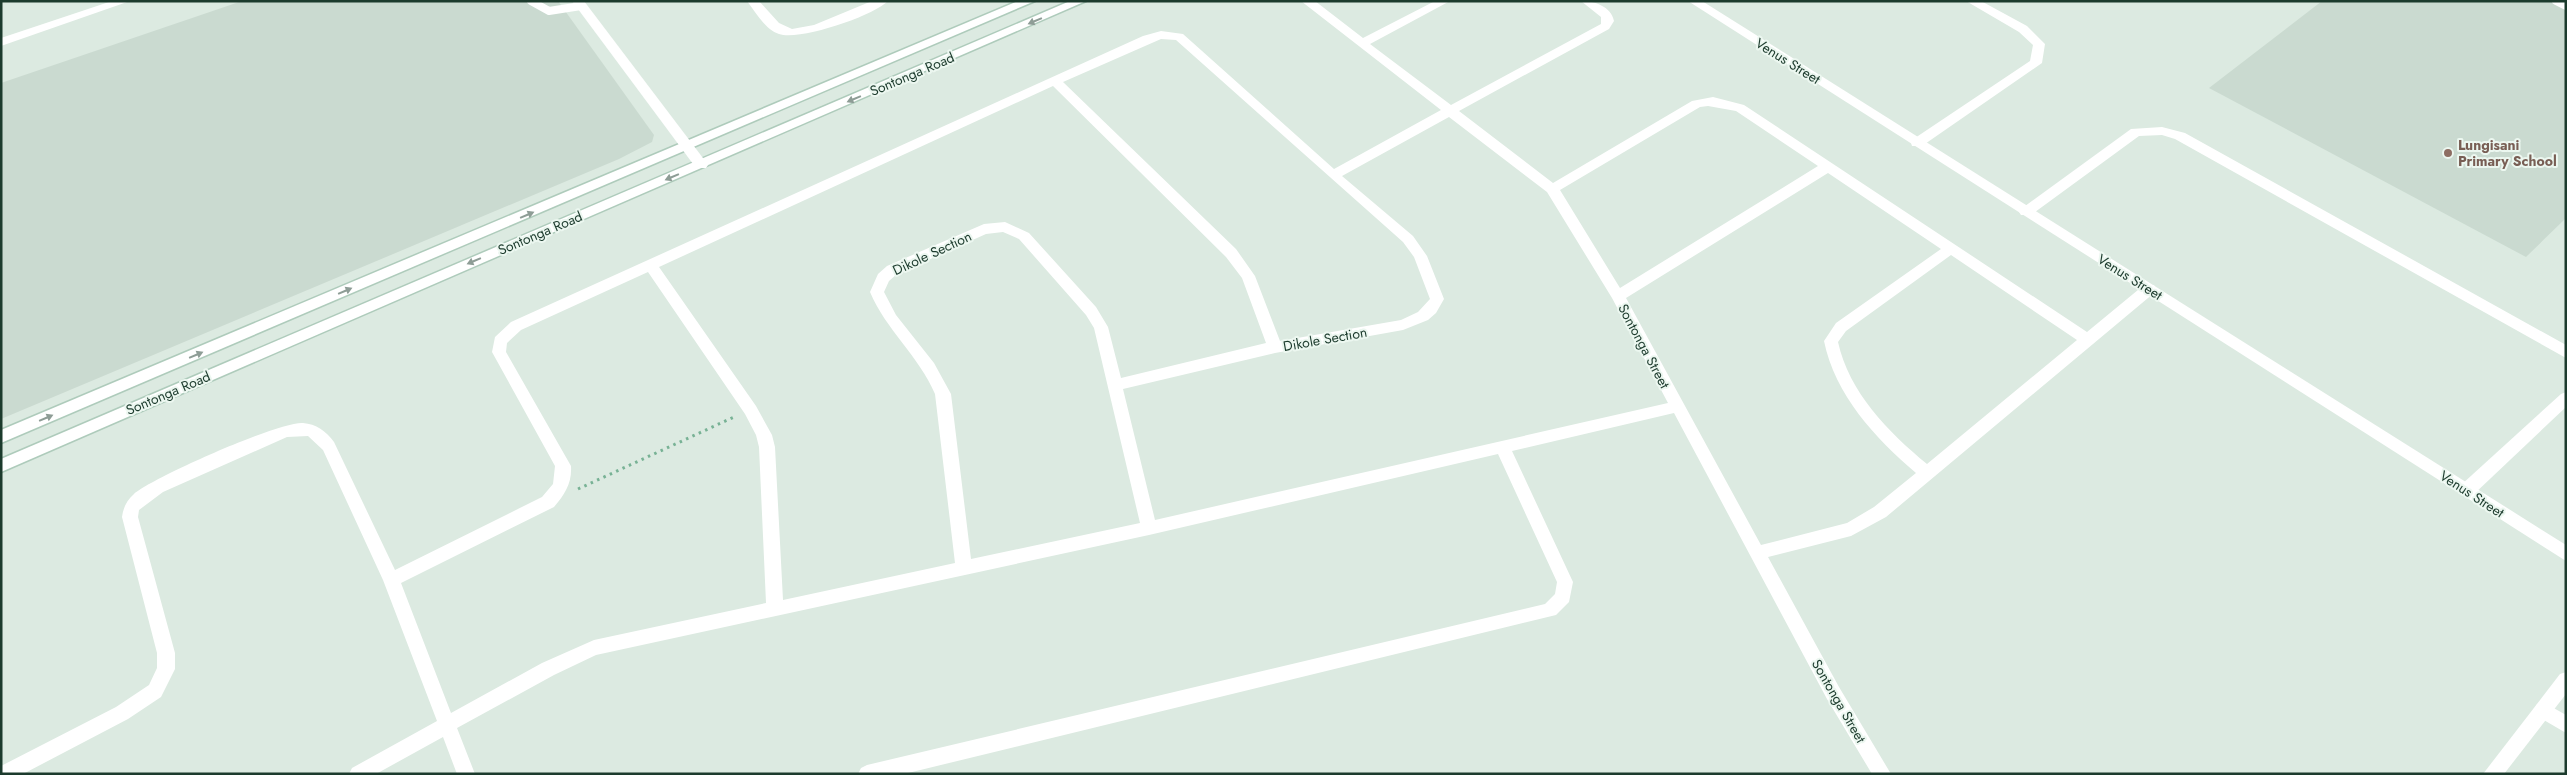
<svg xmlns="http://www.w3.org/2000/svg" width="2567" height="775" font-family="Jost,sans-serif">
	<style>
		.built { fill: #cadad0 }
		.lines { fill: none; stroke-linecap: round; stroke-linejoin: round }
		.secondary-casing { stroke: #aecbbb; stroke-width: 3 }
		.path { stroke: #78b295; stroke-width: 3; stroke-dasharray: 2.5 4.5; stroke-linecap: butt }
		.service { stroke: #fff; stroke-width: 8 }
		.minor { fill: #fff; fill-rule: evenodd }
		.tertiary { fill: #fff; fill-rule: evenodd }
		.secondary { fill: #fff; fill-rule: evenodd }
		.oneway { fill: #8e9d96 }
		.education-dot { fill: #8d6e63; stroke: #ecf7f0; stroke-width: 2 }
		.labels { text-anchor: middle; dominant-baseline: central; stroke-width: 4; stroke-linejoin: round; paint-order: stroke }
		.street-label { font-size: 14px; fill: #1c3b2d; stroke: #ecf7f0 }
		.education-label { font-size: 14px; font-weight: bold; fill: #785e54; stroke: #ecf7f0; text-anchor: start }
	</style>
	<rect width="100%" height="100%" fill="#dceae1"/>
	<g class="built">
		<polygon points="242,1 558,1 654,135 652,142 619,159 1,419 1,83"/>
		<polygon points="2322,1 2566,1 2566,218 2526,257 2209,88"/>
	</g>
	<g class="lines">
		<defs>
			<g id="secondary">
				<polygon points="1018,1 1035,1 1,443 1,430"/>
				<polygon points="1070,1 1086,1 1,472 1,459"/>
			</g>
		</defs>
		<use href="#secondary" class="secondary-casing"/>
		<polyline class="path" points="578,489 734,417"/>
		<g class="service">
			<polyline points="531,1 549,11 581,6"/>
			<polyline points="2556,1 2566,6"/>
		</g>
		<g class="minor">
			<polygon points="112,1 130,1 1,46 1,38"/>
			<polygon points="572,1 584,1 706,162 708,165 706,168 696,168"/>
			<path d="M 747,1 L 759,1 L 779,23 L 792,29 L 814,25 L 872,1 L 888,1 C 873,16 800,41 779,34 C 765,29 756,13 747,1 Z"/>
			<path d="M 1301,1 L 1315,1 L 1363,38 L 1435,1 L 1450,1 L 1370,44 L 1451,105 L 1601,24 L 1601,17 L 1581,1 C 1594,1 1611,6 1614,21 L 1609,29 L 1459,111 L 1553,183 L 1692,101 L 1713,97 L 1744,105 L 2087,332 L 2144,285 L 2154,285 L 2156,289 L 2154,293 L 1886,517 L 1851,536 L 1768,557 L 1839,687 L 1891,774 L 1872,774 L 1827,699 L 1674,413 L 1512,451 L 1573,582 L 1569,602 L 1556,615 L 904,774 L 858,774 L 861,768 L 867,765 L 1545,604 L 1555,594 L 1557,582 L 1498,454 L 1149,535 L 596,655 L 554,675 L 457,728 L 475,774 L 457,774 L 443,737 L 376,774 L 349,774 L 352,768 L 437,721 L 383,580 L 323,450 L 308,436 L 287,437 L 163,492 L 139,510 L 138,517 L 175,653 L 175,669 L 161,697 L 128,719 L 23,774 L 1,774 L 1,766 L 116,707 L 149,685 L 157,668 L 157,653 L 122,517 C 123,508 127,500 134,494 C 152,478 280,421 303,423 C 316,424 326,431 334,442 L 395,570 L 542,497 L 553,484 L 555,466 L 492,352 L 495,337 L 511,322 L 1143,36 L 1161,31 L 1183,34 L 1334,169 L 1441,110 ZM 1161,39 L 1176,40 L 1403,242 L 1414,257 L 1430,299 L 1418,312 L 1401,320 L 1280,341 L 1255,276 L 1236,249 L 1063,82 ZM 1053,86 L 1226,257 L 1242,278 L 1266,343 L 1121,378 L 1108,327 L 1096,307 L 1029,233 L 1005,222 L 984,224 L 887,266 L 878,274 L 870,292 C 886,330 919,356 935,394 L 955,563 L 783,600 L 775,447 L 772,435 L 756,406 L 659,267 ZM 1708,106 L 1736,111 L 1818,166 L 1620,288 L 1560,190 L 1700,107 ZM 1449,117 L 1547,192 L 1612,298 L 1668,403 L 1155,520 L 1123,389 L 1275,353 L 1403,330 L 1428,320 L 1436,313 L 1444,299 L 1427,256 L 1413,236 L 1342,176 ZM 1828,173 L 1941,249 L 1836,323 L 1824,341 C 1835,395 1875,438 1916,473 L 1874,507 L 1847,523 L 1761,545 L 1626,298 ZM 1003,232 L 1019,239 L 1086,315 L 1094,328 L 1140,523 L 971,559 L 951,394 L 934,363 L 896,315 L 884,292 L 889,281 L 897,274 L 986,234 ZM 1951,255 L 2077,340 L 1927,464 C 1888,432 1849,392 1838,342 L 1846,331 ZM 648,272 L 745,414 L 756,435 L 759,447 L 766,603 L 594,640 L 542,663 L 451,713 L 401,583 L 554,507 C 565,494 572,483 571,466 L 506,352 L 507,343 L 521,330 Z"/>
			<polygon points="1966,1 1981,1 2027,26 2045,44 2042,63 1922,146 1912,146 1911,143 1912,140 2030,61 2033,45 2019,32"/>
			<polygon points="2162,127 2185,133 2566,345 2566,358 2175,139 2162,135 2139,136 2031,215 2021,215 2019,212 2021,209 2131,129"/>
			<polygon points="2566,392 2566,407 2473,495 2467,497 2461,495 2459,490 2461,485 2561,394"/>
			<polygon points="2543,702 2566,715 2566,733 2537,716 2534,710 2537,704"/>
		</g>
		<g class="tertiary">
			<polygon points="1688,1 1702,1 2566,545 2566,561"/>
			<polygon points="2566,672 2566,694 2504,774 2483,774 2560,674"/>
		</g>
		<use href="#secondary" class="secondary"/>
	</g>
	<defs><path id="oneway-solid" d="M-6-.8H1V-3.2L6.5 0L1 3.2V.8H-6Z" transform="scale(1.25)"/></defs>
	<g class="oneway">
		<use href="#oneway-solid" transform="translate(1035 21) rotate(157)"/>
		<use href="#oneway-solid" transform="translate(854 99) rotate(157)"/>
		<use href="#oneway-solid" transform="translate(672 177) rotate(157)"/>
		<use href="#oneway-solid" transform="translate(527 215) rotate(-23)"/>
		<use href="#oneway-solid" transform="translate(474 261) rotate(157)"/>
		<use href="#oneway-solid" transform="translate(345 291) rotate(-23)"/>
		<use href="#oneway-solid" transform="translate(196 355) rotate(-23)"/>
		<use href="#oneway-solid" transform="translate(46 418) rotate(-23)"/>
	</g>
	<circle class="education-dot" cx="2448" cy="153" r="5"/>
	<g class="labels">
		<g class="street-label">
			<text transform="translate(1788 61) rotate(32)">Venus Street</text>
			<text transform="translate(912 74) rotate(-23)">Sontonga Road</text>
			<text transform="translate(540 233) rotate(-23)">Sontonga Road</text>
			<text transform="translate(932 253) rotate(-25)">Dikole Section</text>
			<text transform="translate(2130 277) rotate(32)">Venus Street</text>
			<text transform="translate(1325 339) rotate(-10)">Dikole Section</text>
			<text transform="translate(1644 346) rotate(62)">Sontonga Street</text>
			<text transform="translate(168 393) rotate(-23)">Sontonga Road</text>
			<text transform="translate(2472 494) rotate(33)">Venus Street</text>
			<text transform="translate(1839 701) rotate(60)">Sontonga Street</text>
		</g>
		<g class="education-label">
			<text x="2458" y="145">Lungisani<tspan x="2458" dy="16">Primary School</tspan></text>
		</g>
	</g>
	<rect width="2567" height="775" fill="none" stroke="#1c3b2d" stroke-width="5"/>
</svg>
